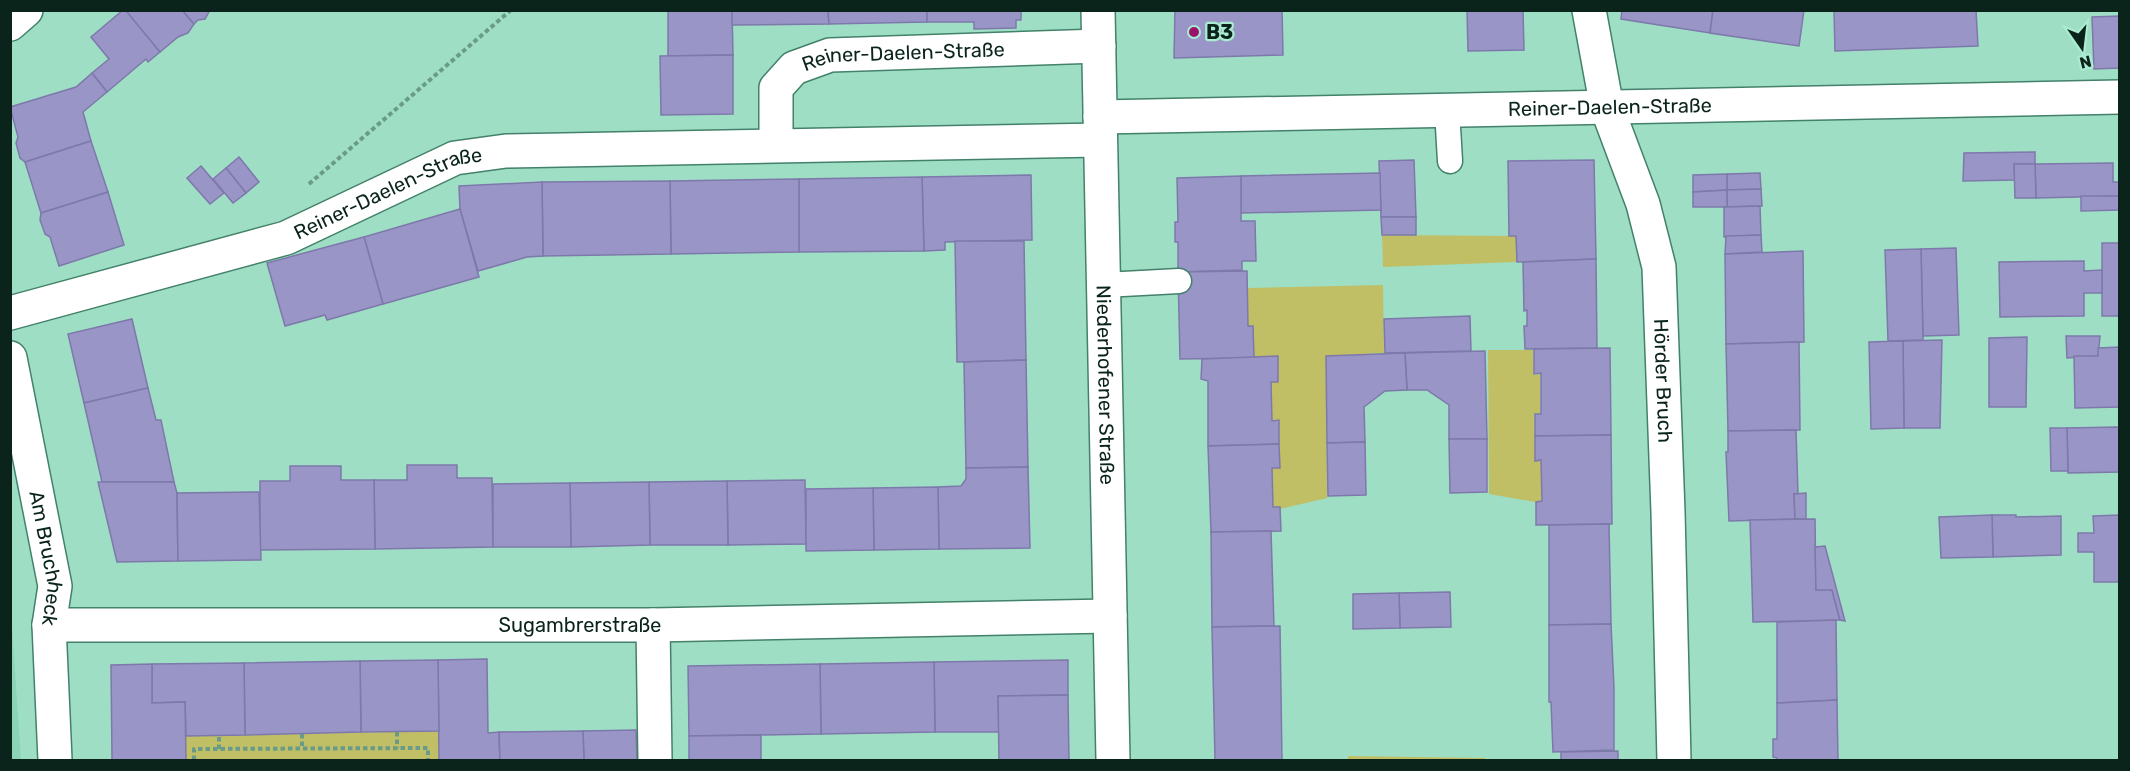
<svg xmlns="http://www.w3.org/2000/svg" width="2130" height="771" font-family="Rubik,sans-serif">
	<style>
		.built { fill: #8bd4b8 }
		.green { fill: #c1bf65 }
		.building { fill: #9995c7; stroke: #7d79aa; stroke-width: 1.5 }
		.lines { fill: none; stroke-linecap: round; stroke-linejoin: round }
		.lane-casing { stroke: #43816a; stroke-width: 27 }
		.street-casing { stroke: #43816a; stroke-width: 36 }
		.path { stroke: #699b88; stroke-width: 4; stroke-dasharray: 4.5 3; stroke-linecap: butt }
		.lane { stroke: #fff; stroke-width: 24 }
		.street { stroke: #fff; stroke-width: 33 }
		.poi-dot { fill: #981469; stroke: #abebd1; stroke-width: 2 }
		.labels { text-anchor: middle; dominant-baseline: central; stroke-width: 4.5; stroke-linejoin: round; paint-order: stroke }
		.poi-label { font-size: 20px; font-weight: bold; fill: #0a241b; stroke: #abebd1; text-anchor: start }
		.street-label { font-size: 20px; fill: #0a241b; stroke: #abebd1 }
	</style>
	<rect width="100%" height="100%" fill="#9edec4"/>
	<polygon class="built" points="10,613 12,627 21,760 11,760"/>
	<g class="green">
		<polygon points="1382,235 1516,236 1517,262 1383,267"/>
		<polygon points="1383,285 1384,353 1326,356 1327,498 1280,509 1280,507 1273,507 1272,468 1280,468 1279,420 1272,421 1271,382 1254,358 1248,326 1247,288"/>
		<polygon points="1488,350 1533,350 1534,375 1540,374 1540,413 1534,414 1535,461 1541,461 1541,501 1535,502 1489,494"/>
		<polygon points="439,731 439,760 186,760 186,736"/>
		<polygon points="1348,756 1485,758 1485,760 1348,760"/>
	</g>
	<g class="building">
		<polygon points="123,10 126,10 160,52 148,62 146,59 107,92 92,73 109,59 91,37"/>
		<polygon points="129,10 182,10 194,24 188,33 178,37 160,52 127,12"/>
		<polygon points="182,10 210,10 205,19 198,20 194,24"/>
		<polygon points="668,10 732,10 733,55 668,56"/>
		<polygon points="732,10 828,10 829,24 732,25"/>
		<polygon points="828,10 927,10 927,22 829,24"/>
		<polygon points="927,10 1021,10 1021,20 1016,20 1016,28 974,29 974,22 927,22"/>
		<polygon points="1175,10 1282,10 1283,55 1174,58"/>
		<polygon points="1467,10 1523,10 1524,50 1468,51"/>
		<polygon points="1622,10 1713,10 1710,33 1621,19"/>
		<polygon points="1713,10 1804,10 1799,46 1710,33"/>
		<polygon points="1834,10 1976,10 1978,46 1835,51"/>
		<polygon points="2120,16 2120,68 2094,69 2092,17"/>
		<polygon points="733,55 733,114 661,115 660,56"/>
		<polygon points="92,73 107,92 83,112 91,141 25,162 20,158 16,143 18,137 10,107 76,87"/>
		<polygon points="91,141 108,192 41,213 25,162"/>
		<polygon points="2035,152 2035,164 2014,164 2015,180 1963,181 1964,153"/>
		<polygon points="239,157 259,182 246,193 226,168"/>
		<polygon points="1414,160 1416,217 1381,217 1379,161"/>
		<polygon points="1594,160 1596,259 1517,262 1516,236 1509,236 1508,161"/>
		<polygon points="2113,163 2113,182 2120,182 2120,196 2036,198 2035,164"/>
		<polygon points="2014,164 2035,164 2036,198 2015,198"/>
		<polygon points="201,166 224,193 210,204 187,178"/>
		<polygon points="226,168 246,193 233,203 213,179"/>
		<polygon points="1380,173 1381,210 1241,213 1241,176"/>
		<polygon points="1760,173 1761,189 1727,190 1727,174"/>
		<polygon points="1727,174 1727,190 1693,192 1693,175"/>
		<polygon points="1031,175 1032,240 945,242 945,250 924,251 922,177"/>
		<polygon points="1241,176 1241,221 1255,221 1256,261 1242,261 1242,270 1178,272 1178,242 1175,242 1175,222 1178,222 1177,178"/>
		<polygon points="922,177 924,251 799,252 799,179"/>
		<polygon points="799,179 799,252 671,254 670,181"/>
		<polygon points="670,181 671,254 543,256 542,182"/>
		<polygon points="542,182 543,256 527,257 478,271 460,209 459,186"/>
		<polygon points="1761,189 1762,206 1727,207 1727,190"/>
		<polygon points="1727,190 1727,207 1693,207 1693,192"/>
		<polygon points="108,192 124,245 59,266 50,237 45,234 40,220 41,213"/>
		<polygon points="2081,196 2120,196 2120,210 2081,211"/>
		<polygon points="1760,206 1761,235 1724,237 1724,207"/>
		<polygon points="460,209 479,277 383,304 364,237"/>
		<polygon points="1381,217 1416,217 1416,235 1382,235"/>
		<polygon points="1761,235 1762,252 1725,254 1726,236"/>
		<polygon points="364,237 383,304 327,320 325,315 285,326 267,263"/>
		<polygon points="955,241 1024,241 1026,360 957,362"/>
		<rect x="2102" y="243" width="18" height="73"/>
		<polygon points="1956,248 1959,335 1923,336 1921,249"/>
		<polygon points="1921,249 1923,340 1888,341 1885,250"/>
		<polygon points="1803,251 1804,342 1726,344 1725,254"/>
		<polygon points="1596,259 1597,348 1525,349 1524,326 1527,326 1527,310 1524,311 1523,262"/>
		<polygon points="2084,261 2084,271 2102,270 2102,293 2084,293 2084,316 2000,317 1999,262"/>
		<polygon points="1247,271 1248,326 1253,326 1254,358 1180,359 1178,272"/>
		<polygon points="1470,316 1471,351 1385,353 1384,319"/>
		<polygon points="132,319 148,388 84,403 68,334"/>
		<polygon points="2066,336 2100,336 2098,356 2067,358"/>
		<polygon points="2027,337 2026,407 1989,407 1989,338"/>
		<polygon points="1942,340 1940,428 1904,428 1903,341"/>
		<polygon points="1903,341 1904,428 1871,429 1869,342"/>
		<polygon points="1799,342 1800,430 1728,431 1726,344"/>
		<polygon points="2120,347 2120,407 2075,408 2074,356 2098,356 2098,348"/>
		<polygon points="1610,348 1611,435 1535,436 1535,414 1541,414 1541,373 1534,374 1534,349"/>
		<polygon points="1485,351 1487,439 1449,439 1449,405 1427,390 1407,390 1405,353"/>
		<polygon points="1405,353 1407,390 1385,391 1364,407 1365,442 1327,443 1326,356"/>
		<polygon points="1278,356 1278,382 1271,382 1272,421 1279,420 1279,444 1208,446 1208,381 1201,379 1202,359"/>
		<polygon points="1026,360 1028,467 966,468 964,362"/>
		<polygon points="148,388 156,420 161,420 174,482 102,482 84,403"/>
		<polygon points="2117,427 2120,429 2120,472 2068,473 2067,428"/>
		<polygon points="2050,428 2067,428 2068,471 2051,471"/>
		<polygon points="1796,430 1798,494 1794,494 1795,519 1729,521 1726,452 1728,452 1728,431"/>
		<polygon points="1611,435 1612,524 1536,525 1536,502 1542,501 1541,460 1535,461 1535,436"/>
		<polygon points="1449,439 1487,439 1487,492 1450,493"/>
		<polygon points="1365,442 1366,495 1328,496 1327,443"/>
		<polygon points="1279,444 1280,468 1272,468 1273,507 1280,507 1281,531 1211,532 1208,446"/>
		<polygon points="407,465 457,465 457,478 492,478 493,547 375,549 374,480 407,480"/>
		<polygon points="290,466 341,466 341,480 374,480 375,549 260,550 260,481 290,481"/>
		<polygon points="1028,467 1030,548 939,549 938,487 961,486 966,479 966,468"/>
		<polygon points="805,480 806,544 728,545 727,481"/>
		<polygon points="727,481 728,545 650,545 649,482"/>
		<polygon points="98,482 174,482 177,493 178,561 117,562"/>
		<polygon points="649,482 650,545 571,547 570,483"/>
		<polygon points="570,483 571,547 493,547 493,484"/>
		<polygon points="938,487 939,549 874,550 873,488"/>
		<polygon points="873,488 874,550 806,551 806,489"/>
		<polygon points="259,492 261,560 178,561 177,493"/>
		<polygon points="1806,493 1806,519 1795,519 1794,494"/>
		<polygon points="1992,515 2016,515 2016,517 2061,516 2061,555 1993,557"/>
		<polygon points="1992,515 1993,557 1941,558 1939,517"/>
		<polygon points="2120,515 2120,582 2094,582 2094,552 2078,552 2078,533 2094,533 2093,516"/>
		<polygon points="1815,519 1816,590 1832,590 1840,620 1753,622 1750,520"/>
		<polygon points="1609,524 1611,624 1549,625 1549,525"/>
		<polygon points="1271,531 1274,626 1212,627 1211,532"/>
		<polygon points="1825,546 1845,621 1840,620 1832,590 1816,590 1815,547"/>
		<polygon points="1450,592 1451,627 1400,628 1399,593"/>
		<polygon points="1399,593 1400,628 1353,629 1353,594"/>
		<polygon points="1836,620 1837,700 1777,703 1777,622"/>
		<polygon points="1611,624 1614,688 1614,750 1553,752 1551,702 1549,702 1549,625"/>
		<polygon points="1280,626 1282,760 1215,760 1212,627"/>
		<polygon points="487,659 488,733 499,732 500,760 439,760 438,660"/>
		<polygon points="438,660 439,731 361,732 360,661"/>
		<polygon points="1068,660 1068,695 998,696 999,732 935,732 934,662"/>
		<polygon points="360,661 361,732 245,735 244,663"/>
		<polygon points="934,662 935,732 821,734 820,664"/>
		<polygon points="244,663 245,735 186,736 185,702 152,703 152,664"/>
		<polygon points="152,664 152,703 185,702 186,760 112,760 111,665"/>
		<polygon points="820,664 821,734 689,736 688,666"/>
		<polygon points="1068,695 1069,760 999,760 998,696"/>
		<polygon points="1837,700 1838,760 1777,760 1777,758 1773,757 1773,739 1777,739 1777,703"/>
		<polygon points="636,730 637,760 584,760 583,731"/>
		<polygon points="583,731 584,760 500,760 499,732"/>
		<polygon points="761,735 761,760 689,760 689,736"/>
		<polygon points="1618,751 1618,760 1561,760 1561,752"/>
	</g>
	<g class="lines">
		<defs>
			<g id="lane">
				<polyline points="1447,110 1450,161"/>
				<polyline points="1104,285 1179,281"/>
			</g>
			<g id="street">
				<path id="s1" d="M 1098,10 L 1113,760"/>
				<path id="s2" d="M 1589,10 L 1607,108 L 1643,204 L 1659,267 L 1668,512 L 1674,760"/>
				<polyline points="10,24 26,10"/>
				<path id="s3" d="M 1100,117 L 2120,97"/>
				<path id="s4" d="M 776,145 L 776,88 L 794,68 L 830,55 L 1099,46"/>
				<path id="s5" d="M 10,313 L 286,238 L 455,158 L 506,151 L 1100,140"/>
				<path id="s6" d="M 10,358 L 55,586 L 49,625 L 55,760"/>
				<path id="s7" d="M 49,625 L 653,625 L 1110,616"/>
				<polyline points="653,625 655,760"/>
			</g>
		</defs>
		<use href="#lane" class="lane-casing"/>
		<use href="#street" class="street-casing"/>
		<g class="path">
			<polyline points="309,184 511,10"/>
			<polyline points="397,732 397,748"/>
			<polyline points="302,734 302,749"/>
			<polyline points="219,749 219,735"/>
			<polyline points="194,760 194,749 428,748 428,760"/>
		</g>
		<use href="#lane" class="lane"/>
		<use href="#street" class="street"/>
	</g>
	<circle class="poi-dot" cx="1194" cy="32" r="6"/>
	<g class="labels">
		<g class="poi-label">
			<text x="1206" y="32">B3</text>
		</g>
		<g class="street-label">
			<text stroke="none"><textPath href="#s4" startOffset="195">Reiner-Daelen-Straße</textPath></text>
			<text stroke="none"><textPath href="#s3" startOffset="510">Reiner-Daelen-Straße</textPath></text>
			<text stroke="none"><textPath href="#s5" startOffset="398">Reiner-Daelen-Straße</textPath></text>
			<text stroke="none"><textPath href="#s2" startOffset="381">Hörder Bruch</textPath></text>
			<text stroke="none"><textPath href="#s1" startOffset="375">Niederhofener Straße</textPath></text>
			<text stroke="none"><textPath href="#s6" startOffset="204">Am Bruchheck</textPath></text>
			<text stroke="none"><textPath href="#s7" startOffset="531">Sugambrerstraße</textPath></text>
		</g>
	</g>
	<rect width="2130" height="771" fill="none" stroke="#0a241b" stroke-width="24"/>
	<g transform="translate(2082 48) rotate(166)" stroke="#abebd1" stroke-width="4.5" paint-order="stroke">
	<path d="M0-4.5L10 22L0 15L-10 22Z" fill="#0a241b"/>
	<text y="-9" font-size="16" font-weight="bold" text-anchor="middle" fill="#0a241b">N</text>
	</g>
</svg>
